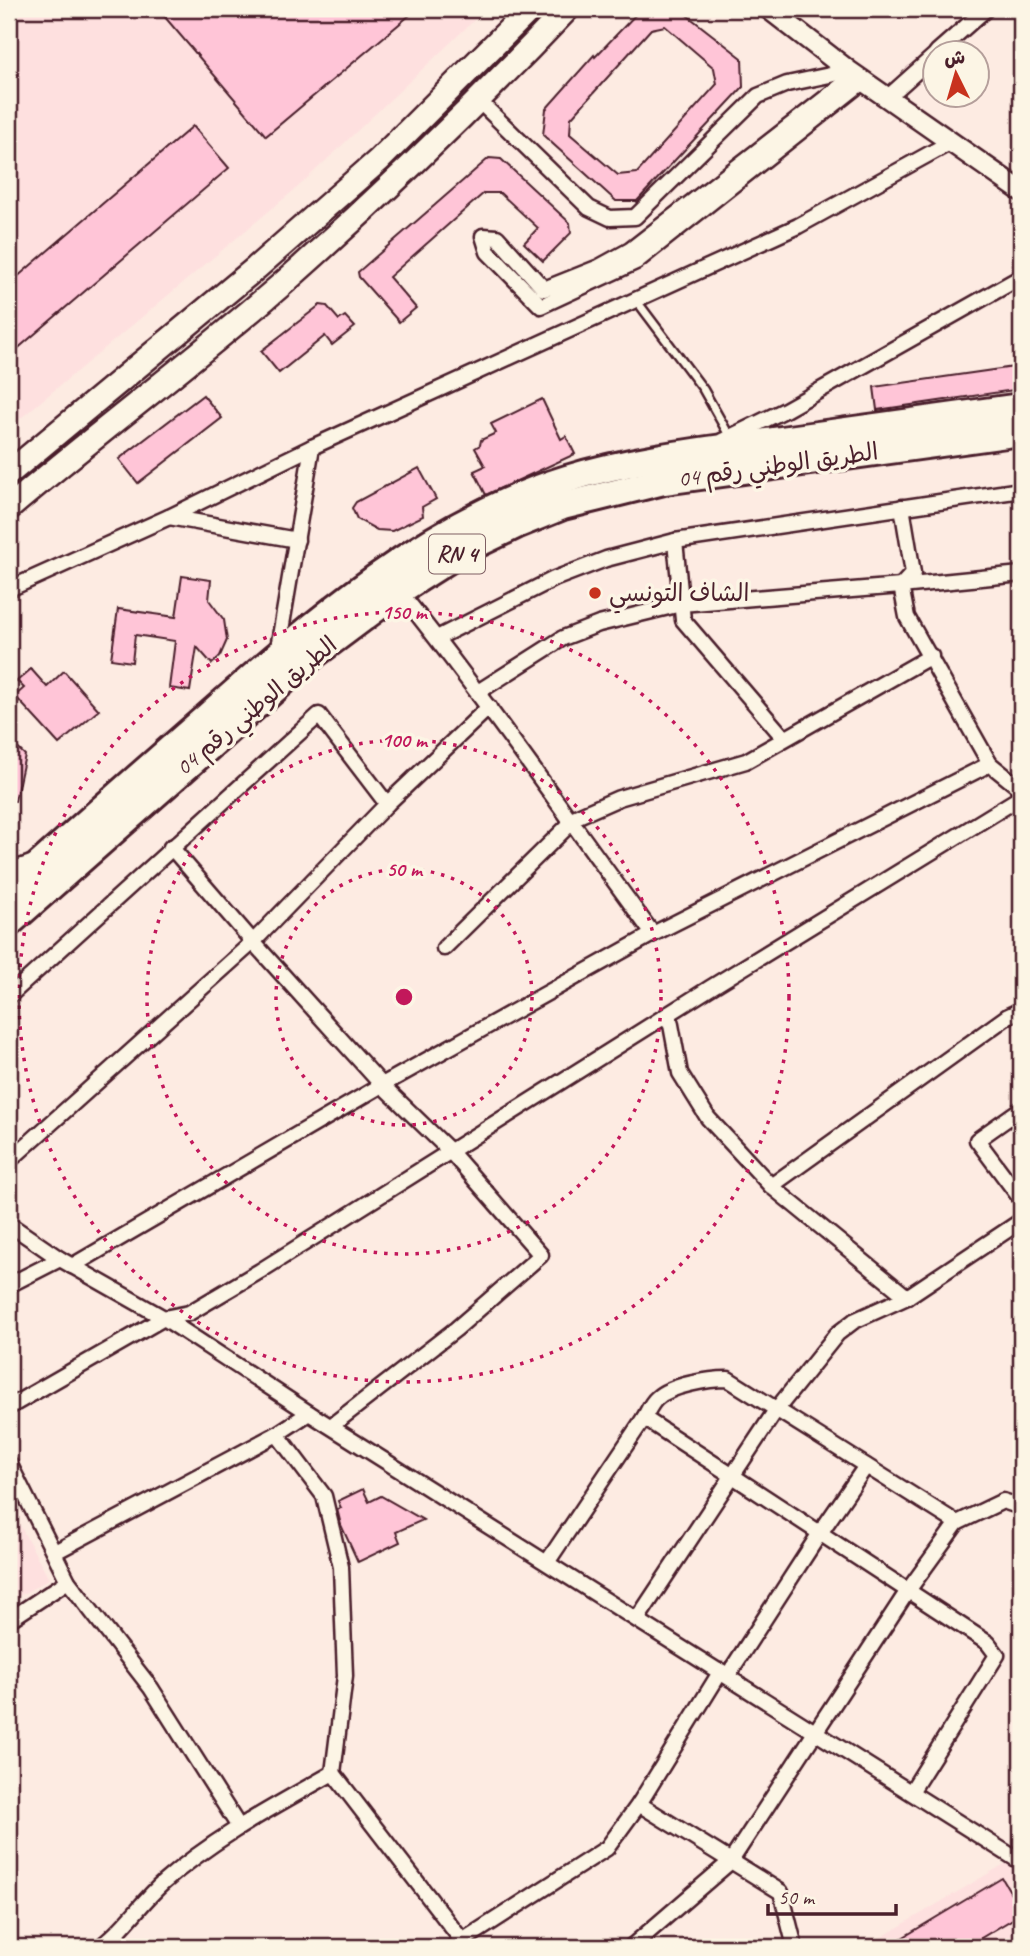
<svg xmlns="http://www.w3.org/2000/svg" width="1030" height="1956" font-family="Caveat,'Playpen Sans Arabic',sans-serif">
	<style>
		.built { fill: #fee0df }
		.building { fill: #ffc5d7; stroke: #4a1f2b; stroke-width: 2; fill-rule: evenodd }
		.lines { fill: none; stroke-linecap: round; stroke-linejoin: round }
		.lane-casing { stroke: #4a1f2b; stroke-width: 12 }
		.street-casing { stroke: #4a1f2b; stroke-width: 19 }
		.secondary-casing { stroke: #4a1f2b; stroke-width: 24 }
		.primary-casing { stroke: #4a1f2b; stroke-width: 28 }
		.highway-casing { stroke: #4a1f2b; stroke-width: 32 }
		.lane { stroke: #fcf5e5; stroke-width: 7 }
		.street { stroke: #fcf5e5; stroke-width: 14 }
		.secondary { stroke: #fcf5e5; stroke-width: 19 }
		.primary { stroke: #fcf5e5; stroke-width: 23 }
		.highway { stroke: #fcf5e5; stroke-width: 26 }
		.ring { fill: none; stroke: #c2185b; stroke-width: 3.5; stroke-dasharray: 3.5 7 }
		.poi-dot { fill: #c8321e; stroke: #fcf5e5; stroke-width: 2.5 }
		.labels { text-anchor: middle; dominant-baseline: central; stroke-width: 7; stroke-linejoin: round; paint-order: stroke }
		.shield { fill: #fcf5e5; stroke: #7f5f63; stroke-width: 2 }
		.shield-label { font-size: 23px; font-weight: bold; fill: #4a1f2b }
		.street-label { font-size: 24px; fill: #4a1f2b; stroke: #fcf5e5 }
		.poi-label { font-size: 24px; fill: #4a1f2b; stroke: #fcf5e5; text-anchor: start }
		.centre { fill: #c2185b; stroke: #fcf5e5; stroke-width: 3.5 }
		.ring-label { font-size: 21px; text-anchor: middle; font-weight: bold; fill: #c2185b; stroke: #fcf5e5; stroke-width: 7; stroke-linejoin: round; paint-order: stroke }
	</style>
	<rect width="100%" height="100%" fill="#fdebe2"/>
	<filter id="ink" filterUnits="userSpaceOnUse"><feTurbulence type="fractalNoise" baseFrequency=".0143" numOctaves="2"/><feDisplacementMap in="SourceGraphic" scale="14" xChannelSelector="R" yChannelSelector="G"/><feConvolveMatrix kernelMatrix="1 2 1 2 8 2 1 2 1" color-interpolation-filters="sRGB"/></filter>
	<g filter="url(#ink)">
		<g class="built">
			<polygon points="9,9 486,9 299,186 9,428"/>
			<polygon points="9,1505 49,1579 9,1602"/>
			<polygon points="1006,1863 1021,1873 1021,1947 865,1947"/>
		</g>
		<g class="building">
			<polygon points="158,9 417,9 266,136"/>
			<path d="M 641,9 L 679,9 L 742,58 L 743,87 L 637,201 L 616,201 L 543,135 L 546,109 L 594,55 L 595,57 ZM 665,26 L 714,68 L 717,84 L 637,173 L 618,175 L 570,134 L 571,118 L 651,29 Z"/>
			<polygon points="193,126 229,168 9,356 9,284"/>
			<polygon points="489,158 501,159 570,223 571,233 543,261 524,243 538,228 500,193 484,193 389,277 416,308 399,322 359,277 358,272"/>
			<polygon points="320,305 327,306 339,320 345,316 355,327 332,345 325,336 279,373 261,351"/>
			<polygon points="1021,366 1021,389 877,410 874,387"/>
			<polygon points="203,395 222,418 138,483 119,459"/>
			<polygon points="542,399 561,439 566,436 575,454 486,495 474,471 485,466 475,448 480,445 481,440 496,433 491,424"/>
			<polygon points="419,468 436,499 422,507 423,516 392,531 377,530 357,519 352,508 356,502"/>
			<polygon points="182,576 211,580 209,600 224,620 227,640 220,656 212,664 197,647 190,691 169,688 175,641 135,635 132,662 111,659 118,609 176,617"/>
			<polygon points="31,669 47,687 64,671 99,710 59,744 15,696 24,688 17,681"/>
			<polygon points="9,740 25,755 15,801 9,801"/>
			<polygon points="363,1489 369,1502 381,1496 423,1520 396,1532 400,1542 358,1562 341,1525 337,1509 341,1508 338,1501"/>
			<polygon points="1002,1878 1021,1910 1021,1914 966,1947 887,1947"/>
		</g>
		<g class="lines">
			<defs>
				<g id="lane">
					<polyline points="636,300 703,389 730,437"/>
					<polyline points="9,867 32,859"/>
				</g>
				<g id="street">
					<polyline points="937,52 986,9"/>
					<polyline points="855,75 630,250 599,267 544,289 497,237 483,236 488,252 541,306 636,262 864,81"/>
					<polyline points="887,98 936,54"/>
					<polyline points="479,101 589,208 610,218 635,217 758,96 787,84 849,71"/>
					<polyline points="722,441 785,410 1021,277"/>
					<polyline points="902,507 913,573 901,586 907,617 990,764"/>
					<polyline points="169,517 297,540"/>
					<polyline points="675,541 683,620 784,738"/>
					<polyline points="9,589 169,517 312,447 798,226 951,142"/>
					<path d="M 399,591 C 488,702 568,819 653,934"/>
					<polyline points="437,638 554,579 606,559 675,541 1021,490"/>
					<polyline points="277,654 312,447"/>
					<polyline points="478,692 563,638 599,624 681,604 901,586 1021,574"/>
					<polyline points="569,820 619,798 746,761 931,656"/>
					<polyline points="171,847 253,942 382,1085 450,1151 541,1255 456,1329 331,1426"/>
					<polyline points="444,948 571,823"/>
					<polyline points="9,996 319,715 387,804"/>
					<polyline points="669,1014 680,1073 708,1118 771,1186 907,1297"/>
					<polyline points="1021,1109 977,1140 1021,1199"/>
					<polyline points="9,1161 253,942 387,804 489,707"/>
					<polyline points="771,1186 1008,1016 1021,1010"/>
					<polyline points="9,1224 60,1259 164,1318 309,1413 1021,1862"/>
					<polyline points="72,1266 382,1085 653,934 990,764 1021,789"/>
					<polyline points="9,1285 60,1259"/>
					<polyline points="9,1407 164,1318 189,1313 260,1271 710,988 1021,797"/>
					<path d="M 644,1418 C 648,1411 651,1403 657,1398 C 671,1385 709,1379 728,1379 L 957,1523"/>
					<polyline points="277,1434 324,1496 341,1567 345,1676 333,1773"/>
					<polyline points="9,1463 68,1581 151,1688 239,1827"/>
					<polyline points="55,1552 277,1434 309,1413"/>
					<polyline points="548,1561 644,1418 988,1643 997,1655 911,1792"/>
					<polyline points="638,1618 776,1410 837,1334 854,1321 907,1297 1021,1221"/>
					<polyline points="9,1620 68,1581"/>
					<polyline points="728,1675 820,1533 866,1466"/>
					<polyline points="639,1804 781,1892 795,1947"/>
					<path d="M 100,1947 C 125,1929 141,1902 164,1882 C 214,1838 275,1806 333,1773 L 467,1947"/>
					<polyline points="453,1947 607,1848 639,1804 721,1671"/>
					<polyline points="631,1947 731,1861 907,1592 957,1523 1003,1501 1021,1507"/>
				</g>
				<polyline id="secondary" points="769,9 849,71 1021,191"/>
				<g id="primary">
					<polyline points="9,473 256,268 379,160 530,9"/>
					<path d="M 9,508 C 101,430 198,358 288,279 C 385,193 478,103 567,9"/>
				</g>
				<g id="highway">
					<path d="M 9,892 C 72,835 137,778 201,722 C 310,626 425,523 567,479 C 632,459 700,451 767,442 C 852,430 937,419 1021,407"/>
					<polyline points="9,923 312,656 399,591 462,551 516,525 563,506 664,481 1021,432"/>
				</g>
			</defs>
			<use href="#lane" class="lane-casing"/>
			<use href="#street" class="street-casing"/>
			<use href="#secondary" class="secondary-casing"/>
			<use href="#primary" class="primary-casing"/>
			<use href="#highway" class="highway-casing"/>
			<use href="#lane" class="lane"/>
			<use href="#street" class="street"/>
			<use href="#secondary" class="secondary"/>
			<use href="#primary" class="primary"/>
			<use href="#highway" class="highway"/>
		</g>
	</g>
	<g class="ring">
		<circle cx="404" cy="997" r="128"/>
		<circle cx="404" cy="997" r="257"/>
		<circle cx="404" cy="997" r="385"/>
	</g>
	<circle class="poi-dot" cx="595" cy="593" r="7"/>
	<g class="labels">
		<rect class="shield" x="429" y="534.5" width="56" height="39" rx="5"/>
		<g class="shield-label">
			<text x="457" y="554">RN 4</text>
		</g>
		<g class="street-label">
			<text transform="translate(778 465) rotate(-8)">الطريق الوطني رقم 04</text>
			<text transform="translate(256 706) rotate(-40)">الطريق الوطني رقم 04</text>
		</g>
		<g class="poi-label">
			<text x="609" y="593">الشاف التونسي</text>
		</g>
	</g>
	<circle cx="404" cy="997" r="10" class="centre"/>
	<g class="ring-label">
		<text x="404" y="619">150 m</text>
		<text x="404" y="747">100 m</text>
		<text x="404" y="876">50 m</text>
	</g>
	<rect width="1030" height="1956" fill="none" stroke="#fcf5e5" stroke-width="35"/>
	<rect x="18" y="18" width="995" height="1921" fill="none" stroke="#4a1f2b" stroke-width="2.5" filter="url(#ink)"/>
	<g transform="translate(956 74) rotate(355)"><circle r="33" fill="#fcf5e5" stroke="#b59f9b" stroke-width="2"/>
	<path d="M0-5L12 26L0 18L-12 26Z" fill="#c8321e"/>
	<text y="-10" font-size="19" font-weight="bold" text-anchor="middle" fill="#4a1f2b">ش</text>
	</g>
	<path d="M768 1904v10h128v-10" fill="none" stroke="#4a1f2b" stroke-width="3.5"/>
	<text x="778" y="1904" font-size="21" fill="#4a1f2b" stroke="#fcf5e5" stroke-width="5" paint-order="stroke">50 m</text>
</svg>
